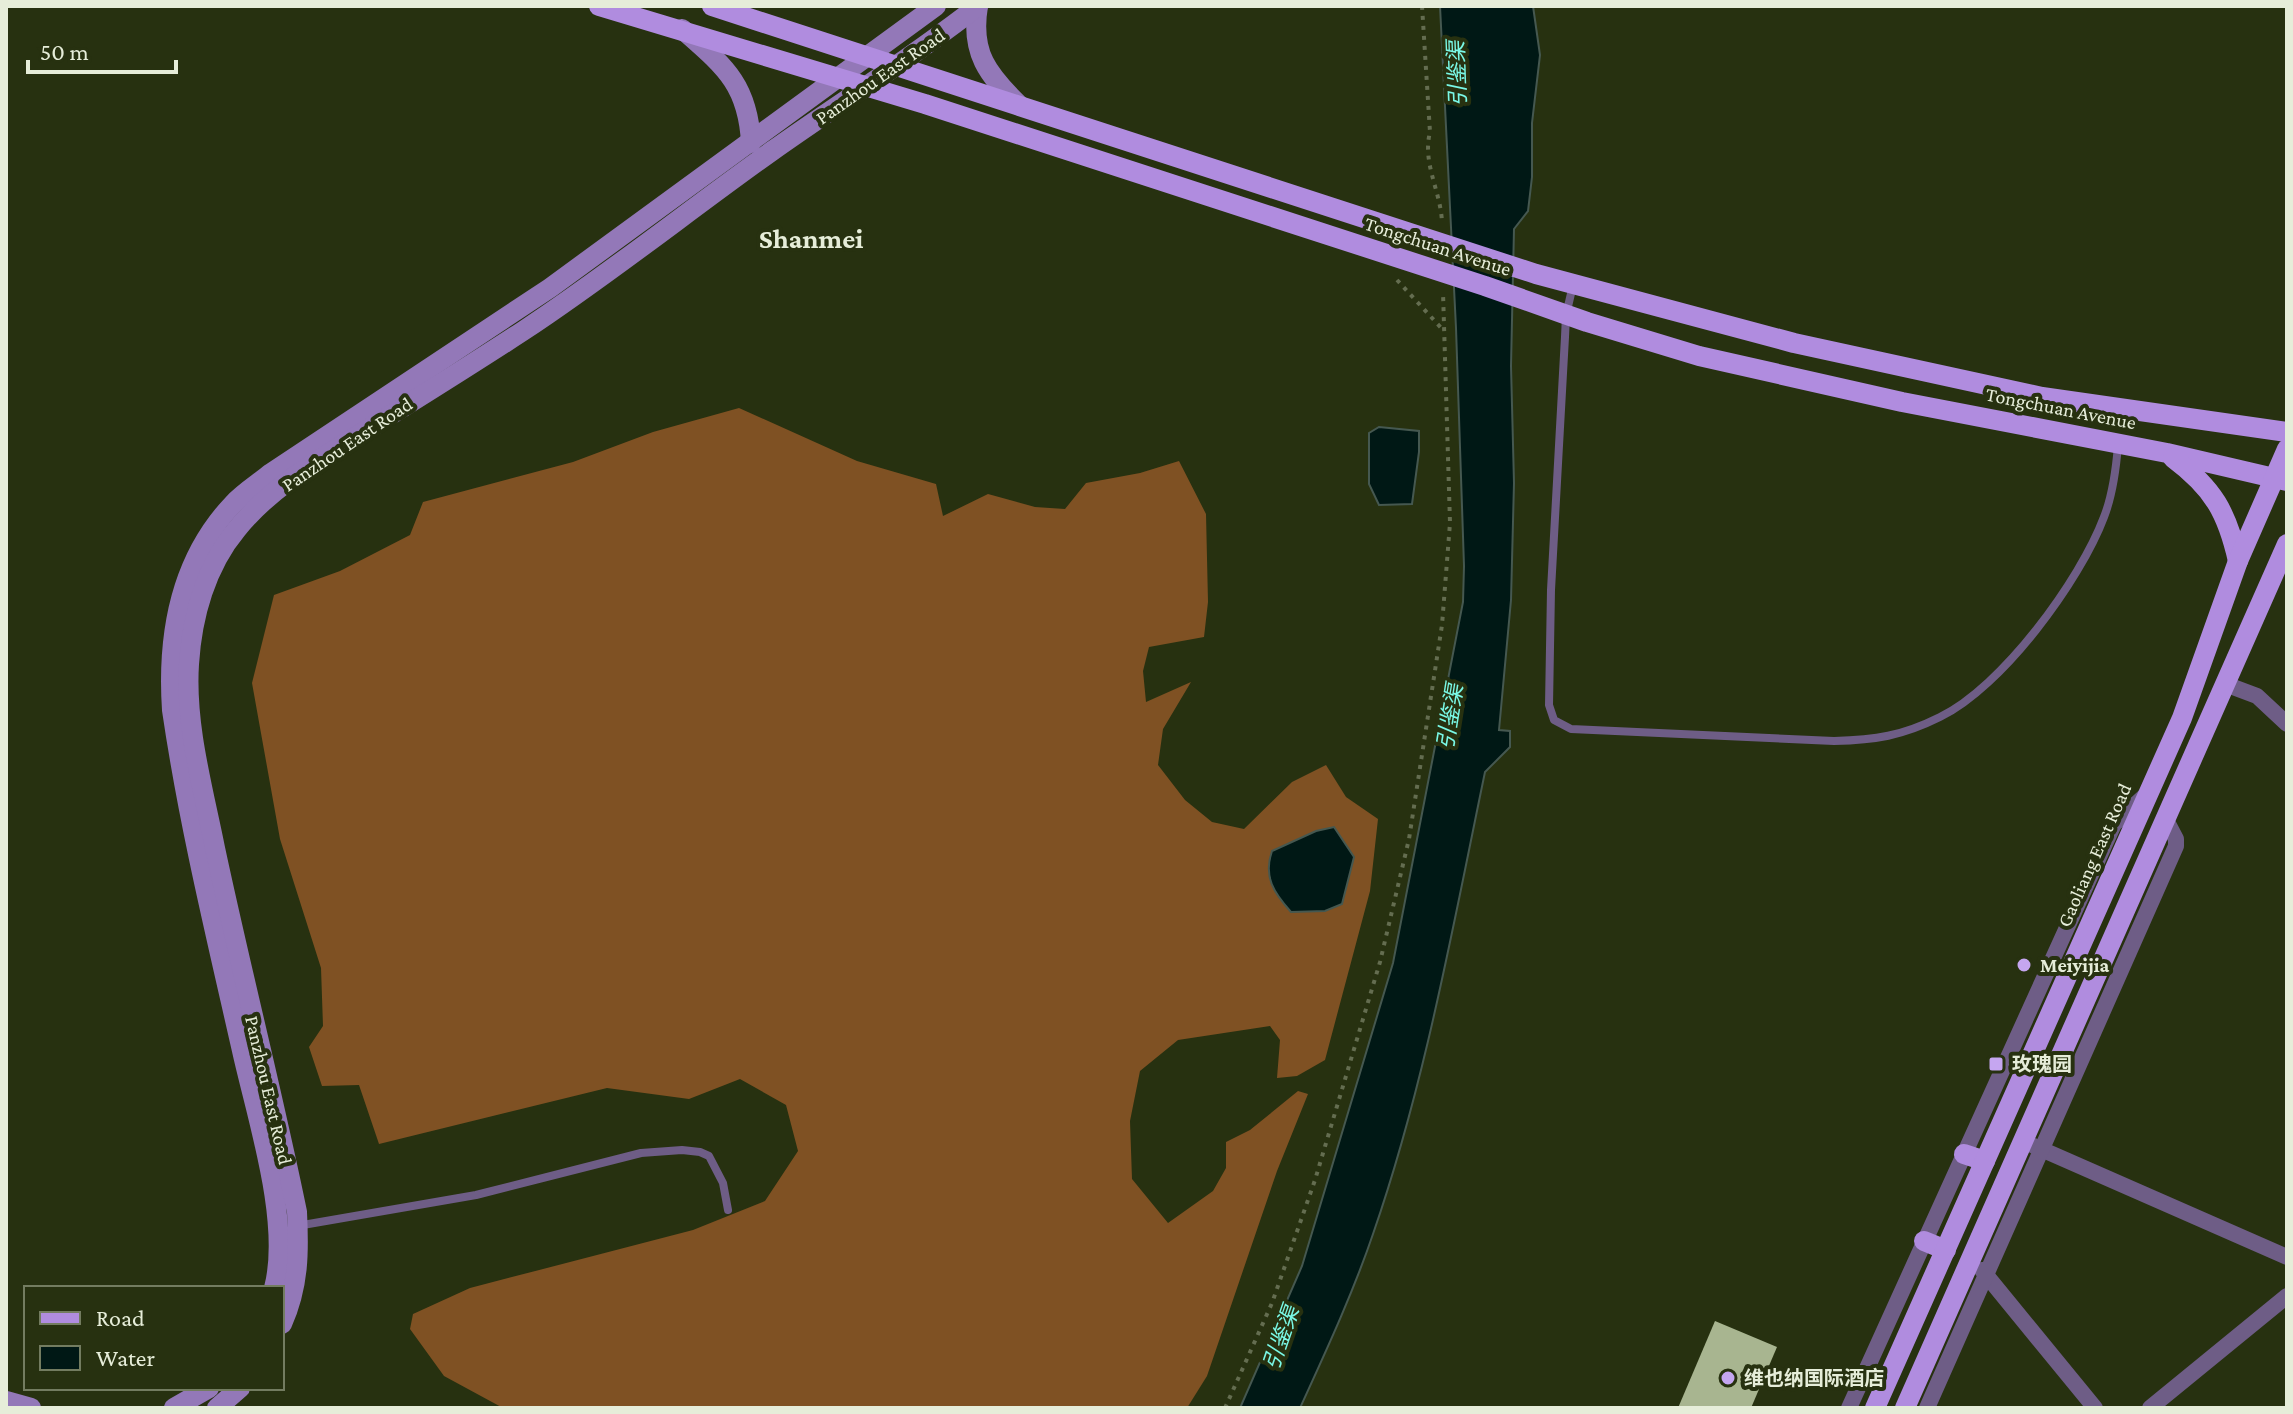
<svg xmlns="http://www.w3.org/2000/svg" width="2293" height="1414" font-family="'Crimson Pro','Noto Sans SC',serif">
	<style>
		.forest { fill: #7f5123 }
		.water { fill: #001815; stroke: #455850; stroke-width: 2 }
		.building { fill: #a8b590 }
		.lines { fill: none; stroke-linecap: round; stroke-linejoin: round }
		.path { stroke: #646d50; stroke-width: 4; stroke-dasharray: 4 6; stroke-linecap: butt }
		.service { stroke: #6e5d86; stroke-width: 8 }
		.minor { stroke: #6e5d86; stroke-width: 16 }
		.secondary { stroke: #9378b8; stroke-width: 20 }
		.primary { stroke: #b08cdf; stroke-width: 20 }
		.poi-dot { fill: #c5a6f0; stroke: #273110; stroke-width: 3 }
		.labels { text-anchor: middle; dominant-baseline: central; stroke-width: 8; stroke-linejoin: round; paint-order: stroke }
		.street-label { font-size: 20px; fill: #e6edd9; stroke: #273110 }
		.poi-label { font-size: 20px; font-weight: bold; fill: #e6edd9; stroke: #273110; text-anchor: start }
		.water-label { font-size: 22px; font-style: italic; fill: #7af9e7; stroke: #273110 }
		.district-label { font-size: 28px; font-weight: bold; fill: #e6edd9; stroke: #273110 }
	</style>
	<rect width="100%" height="100%" fill="#273110"/>
	<polygon class="forest" points="739,408 857,461 936,484 943,516 988,494 1035,507 1065,509 1086,483 1140,473 1179,461 1206,514 1208,602 1204,637 1149,647 1143,671 1146,702 1191,682 1163,729 1158,765 1185,800 1212,822 1244,829 1292,782 1326,765 1346,797 1378,819 1370,891 1325,1060 1297,1076 1277,1078 1280,1040 1270,1026 1178,1040 1140,1071 1130,1121 1132,1179 1168,1223 1213,1191 1226,1168 1226,1142 1250,1130 1298,1091 1308,1094 1277,1171 1207,1376 1187,1408 503,1408 444,1376 410,1329 413,1314 470,1288 693,1230 765,1201 798,1151 786,1105 740,1079 689,1099 607,1088 379,1144 359,1085 322,1086 309,1047 323,1026 321,968 280,839 252,683 274,595 340,571 410,535 423,502 573,462 653,432"/>
	<g class="water">
		<path d="M 1440,6 L 1533,6 L 1540,55 L 1532,123 L 1532,177 L 1528,211 L 1514,229 L 1511,366 L 1514,483 L 1511,600 L 1499,730 L 1510,731 L 1510,747 L 1485,772 C 1453,926 1425,1084 1373,1234 C 1353,1293 1326,1351 1300,1408 L 1240,1408 L 1302,1266 L 1393,963 L 1463,602 L 1464,566 L 1456,328 Z"/>
		<polygon points="1379,427 1419,431 1419,452 1412,504 1379,505 1369,484 1369,433"/>
		<path d="M 1334,827 L 1354,857 L 1342,904 L 1325,911 L 1291,912 C 1274,893 1263,877 1272,851 L 1316,831 Z"/>
	</g>
	<polygon class="building" points="1715,1321 1777,1347 1751,1408 1678,1408"/>
	<g class="lines">
		<g class="path">
			<path d="M 1422,6 L 1430,132 C 1422,164 1441,191 1442,223"/>
			<polyline points="1397,280 1444,331"/>
			<polyline points="1225,1408 1272,1303 1315,1180 1380,962 1409,839 1442,625 1450,523 1443,292"/>
		</g>
		<g class="service">
			<path d="M 1573,285 L 1566,315 L 1565,337 L 1551,590 L 1549,705 L 1554,720 L 1571,729 L 1834,741 C 1875,740 1902,736 1940,717 C 2002,687 2080,581 2104,517 C 2113,494 2116,470 2118,445"/>
			<polyline points="297,1226 476,1195 641,1153 682,1150 700,1152 709,1156 723,1183 728,1210"/>
		</g>
		<g class="minor">
			<polyline points="2225,684 2257,696 2287,724"/>
			<polyline points="2034,1146 2287,1257"/>
			<polyline points="1982,1270 2095,1408"/>
			<polyline points="1849,1408 2114,824 2147,794"/>
			<polyline points="1927,1408 2176,846 2176,839 2165,818"/>
			<polyline points="2150,1408 2287,1296"/>
		</g>
		<g class="secondary">
			<path d="M 978,6 C 970,53 988,75 1020,106"/>
			<path d="M 682,29 C 724,66 748,84 751,143"/>
			<path d="M 274,1288 C 291,1223 258,1121 243,1055 C 217,940 189,826 172,710 C 167,635 180,560 233,504 C 244,492 259,483 271,473 L 550,288 L 936,6"/>
			<path d="M 282,1324 C 299,1286 299,1252 297,1212 C 272,1090 241,970 215,848 C 203,788 185,725 189,664 C 192,616 206,566 237,529 C 271,487 320,459 365,431 C 418,398 471,365 523,331 C 608,275 689,210 772,151 C 841,102 912,58 978,6"/>
			<polyline points="6,1401 31,1408"/>
			<polyline points="174,1408 209,1388"/>
			<polyline points="217,1408 240,1388"/>
		</g>
		<g class="primary">
			<polyline points="599,6 925,104 1485,286 1587,322 1699,356 1902,402 2167,453 2287,481"/>
			<polyline points="712,6 1536,274 1794,343 2042,397 2287,432"/>
			<path d="M 2173,458 C 2213,488 2227,512 2238,561"/>
			<polyline points="1964,1154 1985,1161"/>
			<polyline points="1924,1241 1946,1250"/>
			<polyline points="1875,1408 2182,718 2238,561 2287,449"/>
			<polyline points="1905,1408 2287,544"/>
		</g>
	</g>
	<g class="poi-dot">
		<circle cx="2024" cy="965" r="8"/>
		<rect x="1988" y="1056" width="16" height="16" rx="4"/>
		<circle cx="1728" cy="1378" r="8"/>
	</g>
	<g class="labels">
		<g class="street-label">
			<text transform="translate(880 76) rotate(-35)">Panzhou East Road</text>
			<text transform="translate(1438 246) rotate(18)">Tongchuan Avenue</text>
			<text transform="translate(2061 408) rotate(11)">Tongchuan Avenue</text>
			<text transform="translate(347 444) rotate(-34)">Panzhou East Road</text>
			<text transform="translate(2094 855) rotate(-66)">Gaoliang East Road</text>
			<text transform="translate(269 1090) rotate(77)">Panzhou East Road</text>
		</g>
		<g class="poi-label">
			<text x="2040" y="965">Meiyijia</text>
			<text x="2012" y="1064">玫瑰园</text>
			<text x="1744" y="1378">维也纳国际酒店</text>
		</g>
		<g class="water-label">
			<text transform="translate(1457 74) rotate(-92)">引鉴渠</text>
			<text transform="translate(1450 717) rotate(-81)">引鉴渠</text>
			<text transform="translate(1281 1338) rotate(-71)">引鉴渠</text>
		</g>
		<g class="district-label">
			<text x="811" y="238">Shanmei</text>
		</g>
	</g>
	<rect width="2293" height="1414" fill="none" stroke="#e6edd9" stroke-width="16"/>
	<rect x="24" y="1286" width="260" height="104" fill="#273110" stroke="#737c60" stroke-width="2"/>
	<rect x="40" y="1312" width="40" height="12" fill="#b08cdf" stroke="#737c60" stroke-width="2"/>
	<text x="96" y="1326" font-size="24" fill="#e6edd9">Road</text>
	<rect x="40" y="1346" width="40" height="24" fill="#001815" stroke="#737c60" stroke-width="2"/>
	<text x="96" y="1366" font-size="24" fill="#e6edd9">Water</text>
	<path d="M28 60v12h148v-12" fill="none" stroke="#e6edd9" stroke-width="4"/>
	<text x="40" y="60" font-size="24" fill="#e6edd9" stroke="#273110" stroke-width="6" paint-order="stroke">50 m</text>
</svg>
